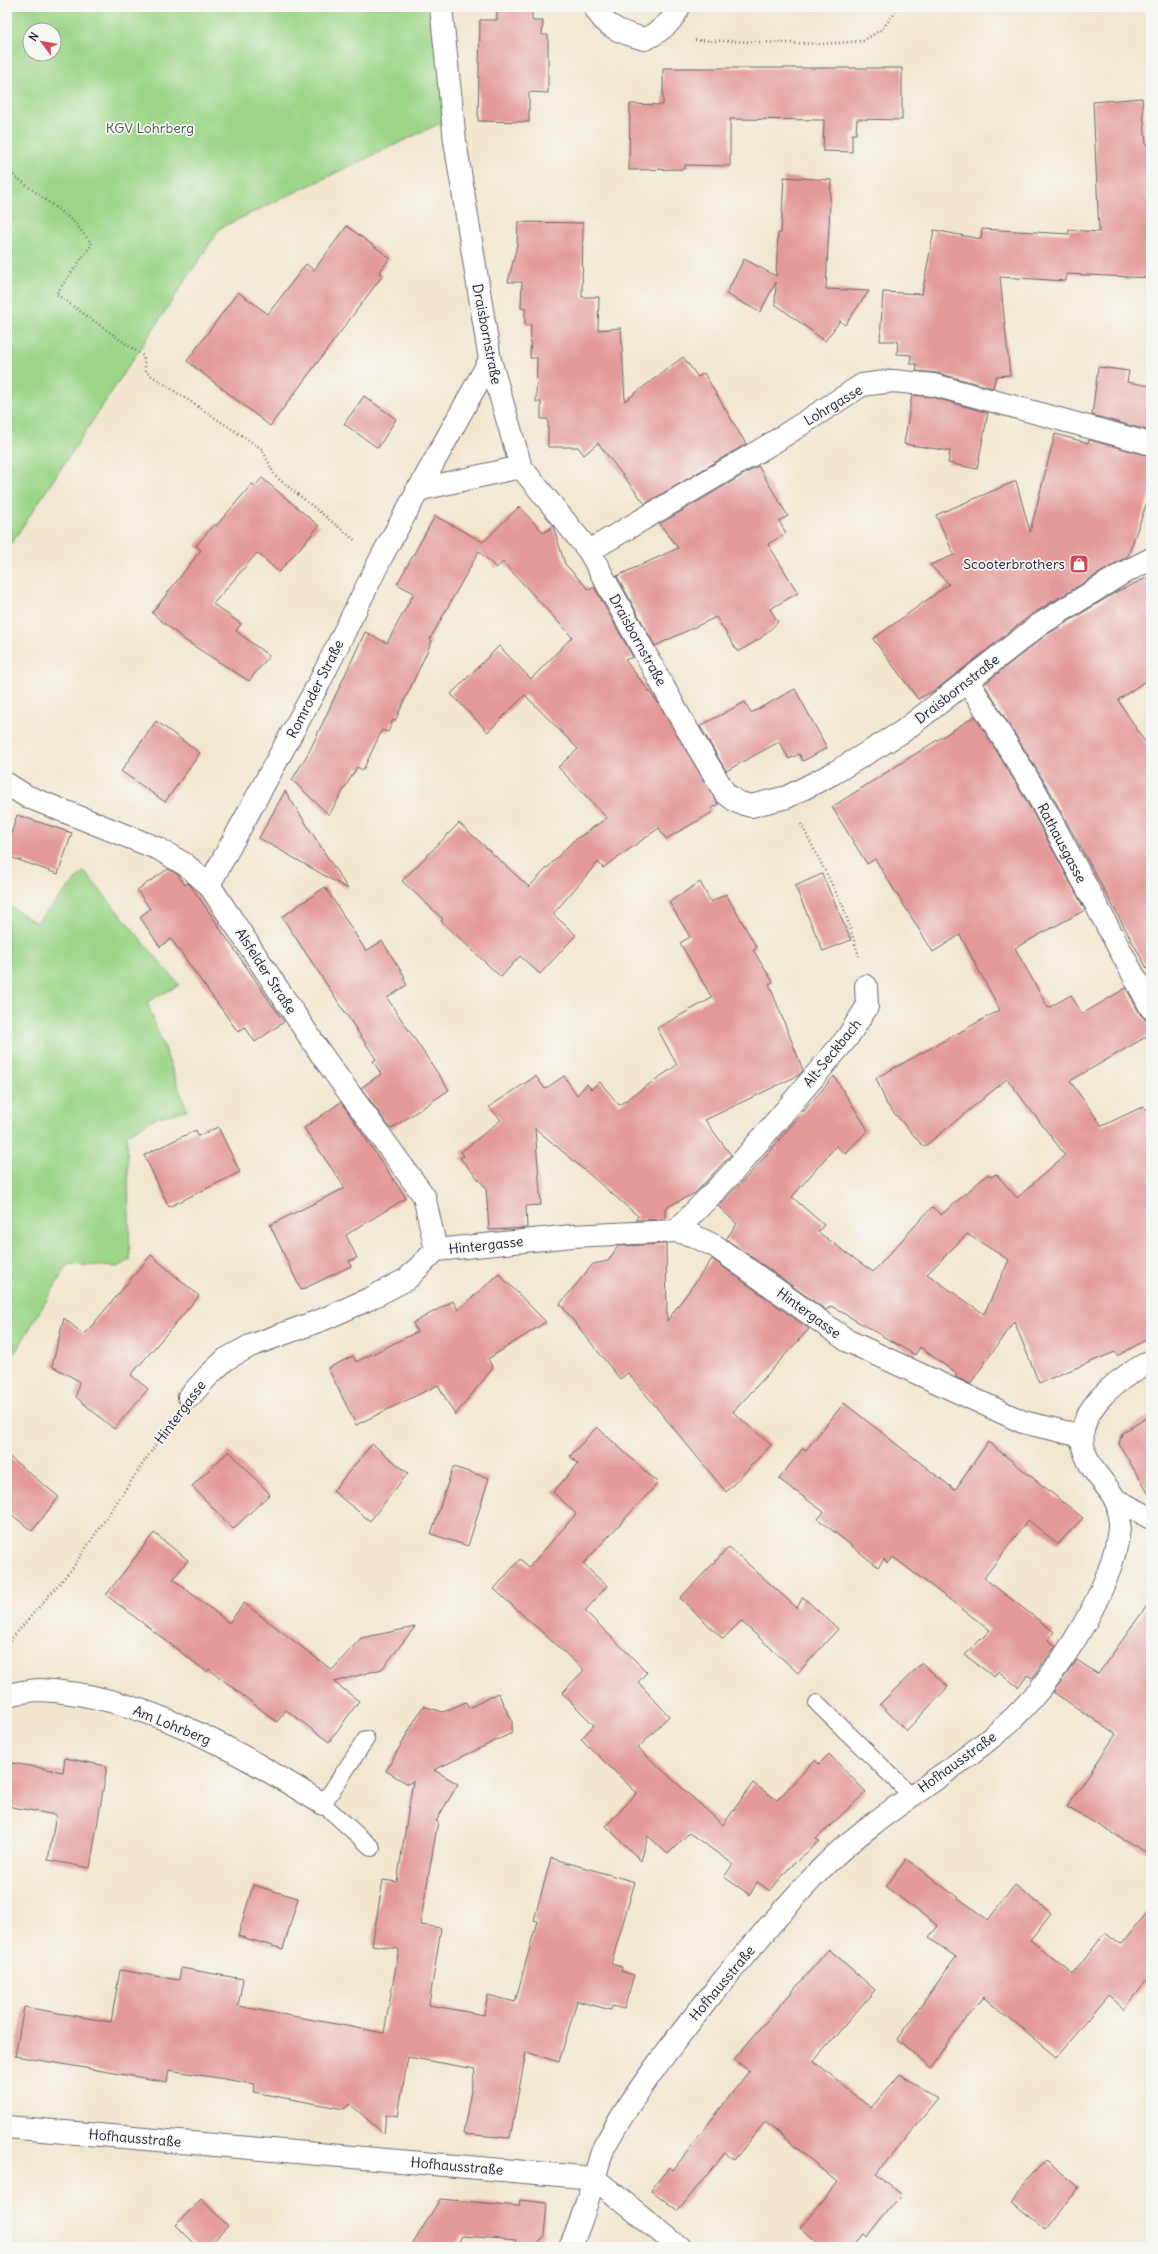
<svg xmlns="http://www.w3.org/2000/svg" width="1158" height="2254" font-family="Delius,sans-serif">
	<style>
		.green { fill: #9cd588; stroke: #5f7c62; fill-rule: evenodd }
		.building { fill: #e39998; fill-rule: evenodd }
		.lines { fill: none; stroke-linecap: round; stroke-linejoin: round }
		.lane-casing { stroke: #6b676f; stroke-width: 18 }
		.street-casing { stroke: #6b676f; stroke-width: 24 }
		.path { stroke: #6b676f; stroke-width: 2.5; stroke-dasharray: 1 3; stroke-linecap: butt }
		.lane { stroke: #fff; stroke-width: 16 }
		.street { stroke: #fff; stroke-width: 22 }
		.labels { text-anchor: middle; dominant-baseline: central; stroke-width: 3.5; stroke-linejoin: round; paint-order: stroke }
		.park-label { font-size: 14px; fill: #475852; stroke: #f6f6f2 }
		.street-label { font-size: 14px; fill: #22223b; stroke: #f6f6f2 }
		.poi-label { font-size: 14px; fill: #22223b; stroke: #f6f6f2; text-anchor: end }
	</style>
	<rect width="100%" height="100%" fill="#f6f6f2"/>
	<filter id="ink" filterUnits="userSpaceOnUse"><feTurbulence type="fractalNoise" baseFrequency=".025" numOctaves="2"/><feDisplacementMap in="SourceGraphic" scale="8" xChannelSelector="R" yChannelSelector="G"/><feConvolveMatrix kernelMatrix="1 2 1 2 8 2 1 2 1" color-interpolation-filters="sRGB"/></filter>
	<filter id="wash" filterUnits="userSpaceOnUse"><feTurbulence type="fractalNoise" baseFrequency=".012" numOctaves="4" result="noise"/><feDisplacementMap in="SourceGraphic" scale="16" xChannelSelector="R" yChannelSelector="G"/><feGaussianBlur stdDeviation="0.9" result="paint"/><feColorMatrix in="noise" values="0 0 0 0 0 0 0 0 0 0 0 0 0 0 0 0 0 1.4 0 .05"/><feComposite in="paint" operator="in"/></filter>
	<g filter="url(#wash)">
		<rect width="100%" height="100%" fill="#f2e6cf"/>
		<g class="green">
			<path d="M 7,7 L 432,7 L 449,119 L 220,228 L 7,550 ZM 30,30 L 54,30 L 54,54 L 30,54 Z"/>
			<polygon points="84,871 179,985 147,1002 187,1110 155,1118 127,1134 130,1260 118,1267 68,1264 18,1348 7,1363 7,904 36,923"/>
		</g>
		<g id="blocks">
			<g class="building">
				<polygon points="497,7 532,7 532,21 543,21 542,35 548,35 548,93 529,92 529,122 478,121 480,20 497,20"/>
				<polygon points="663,68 902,68 902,120 857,119 856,134 852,134 852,152 823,151 824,120 730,119 730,166 685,165 685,169 629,170 630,104 663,105"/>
				<polygon points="1142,98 1146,145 1151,144 1151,278 1066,274 1066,281 1000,277 1010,375 996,376 993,388 937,373 916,371 917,364 910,364 911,355 897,354 898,341 880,341 883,292 922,294 934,230 981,239 982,229 1069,234 1069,230 1099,232 1093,102"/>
				<polygon points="784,177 831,180 826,289 869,291 845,325 840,321 825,341 775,304 776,282 760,312 726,294 744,259 776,276 778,233 781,233"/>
				<polygon points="518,222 583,223 582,297 599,297 598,330 621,328 625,401 683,357 698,377 704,373 746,444 645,504 598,443 584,455 578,447 548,447 548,419 541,419 541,402 536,402 537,358 530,358 531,325 525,325 525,308 521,308 522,282 508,282 517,245"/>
				<polygon points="347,226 390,258 379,273 383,275 270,426 187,361 238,292 268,314 306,264 314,270"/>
				<polygon points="1098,367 1129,371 1127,382 1151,386 1151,431 1092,415"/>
				<polygon points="912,395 932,397 988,413 977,469 948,463 950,451 904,444"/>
				<polygon points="364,396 396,419 378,448 344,424"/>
				<polygon points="1055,434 1088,443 1089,440 1151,456 1151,491 1128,556 1032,614 937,689 918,699 873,639 949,584 930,565 954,555 936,515 1016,481 1030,532"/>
				<polygon points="758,466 788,516 779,521 786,533 768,544 798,593 770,609 778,622 761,638 738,652 716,617 655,646 617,576 678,548 660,524"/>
				<polygon points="262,478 319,526 279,572 257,553 213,604 241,624 236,631 269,656 249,681 186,641 152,613 201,550 196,546 214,524 216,526 252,484 255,486"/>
				<polygon points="519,507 544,533 553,526 565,564 589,590 594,587 633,657 625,660 659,704 718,804 711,809 713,812 666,839 659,828 603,868 598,862 553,914 576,935 540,974 520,956 501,977 441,921 443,919 402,881 459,823 529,887 572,842 607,818 558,767 578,749 525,695 488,732 451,694 499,646 531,679 572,637 503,562 496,568 479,551 430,639 432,641 395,721 393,720 388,732 382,730 363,770 357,767 329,815 292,780 310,750 365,632 387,643 414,593 397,584 435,516 483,542"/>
				<polygon points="1151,576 1151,677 1118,700 1151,751 1151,981 1148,975 1150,974 1048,788 984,684 1046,635 1118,591"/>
				<polygon points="795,689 827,748 803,761 799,754 789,759 779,742 726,771 700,726 745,702 751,713"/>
				<path d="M 975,716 L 1026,800 L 1085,910 L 1015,948 L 1048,1008 L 1071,995 L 1082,1014 L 1126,988 L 1140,1014 L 1145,1019 L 1151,1020 L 1151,1034 L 1070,1081 L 1102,1126 L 1144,1106 L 1145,1109 L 1151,1108 L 1151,1337 L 1117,1356 L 1115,1352 L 1039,1383 L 1014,1321 L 970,1384 L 955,1377 L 957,1374 L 920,1347 L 915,1355 L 831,1306 L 826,1310 L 726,1239 L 737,1224 L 718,1206 L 748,1176 L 834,1076 L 868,1130 L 845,1154 L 836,1146 L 792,1197 L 824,1225 L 818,1232 L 873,1272 L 932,1207 L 941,1215 L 988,1174 L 991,1177 L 996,1174 L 1017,1198 L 1065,1155 L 1007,1079 L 924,1147 L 887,1105 L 876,1078 L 1000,1010 L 960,935 L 933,952 L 875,859 L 867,864 L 832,807 ZM 967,1234 L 1009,1260 L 984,1314 L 927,1274 Z"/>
				<polygon points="156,721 200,753 165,802 121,771"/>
				<polygon points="285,791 348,889 259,838"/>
				<polygon points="17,815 72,833 58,874 7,856 7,847"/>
				<polygon points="168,869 178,875 185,885 188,883 191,886 284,1022 255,1042 245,1027 238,1032 171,939 160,947 140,917 150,909 137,890"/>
				<polygon points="822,874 851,940 823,951 795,886"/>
				<polygon points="700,882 711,902 726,894 757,948 753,950 773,982 769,984 803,1070 799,1075 705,1120 731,1155 695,1193 665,1208 665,1219 636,1220 638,1216 535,1128 541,1205 526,1206 527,1228 489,1230 486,1188 460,1158 464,1156 461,1152 501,1120 489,1107 536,1076 545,1089 564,1076 577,1095 587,1084 591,1089 600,1082 619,1105 677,1065 657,1028 712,998 680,943 690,937 669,902"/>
				<polygon points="325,887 366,951 382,941 405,977 403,978 407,985 387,998 449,1090 391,1129 361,1088 381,1074 373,1061 376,1059 282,917"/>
				<polygon points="341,1102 406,1198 346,1235 357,1258 349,1261 351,1266 301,1290 270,1225 345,1188 304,1128"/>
				<polygon points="218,1127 240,1172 169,1207 144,1155 196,1130 198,1136"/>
				<polygon points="666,1244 667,1321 712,1259 809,1329 733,1412 771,1445 726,1492 628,1373 620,1379 560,1304 593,1264 608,1261 618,1246"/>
				<polygon points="151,1255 199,1296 131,1375 148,1389 114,1429 76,1397 79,1381 52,1366 64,1318 84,1335"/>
				<polygon points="499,1274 546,1322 488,1359 493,1368 455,1415 438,1385 356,1425 328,1368 353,1356 356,1362 417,1332 413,1323 453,1301 458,1310"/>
				<polygon points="844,1403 955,1490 988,1442 1083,1518 1058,1544 1028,1520 984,1578 1054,1632 1048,1640 1056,1646 1032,1678 1027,1675 1018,1687 998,1671 994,1677 965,1655 990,1630 893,1557 887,1563 884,1559 878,1567 818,1519 824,1512 779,1479 803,1448 806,1450"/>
				<polygon points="1151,1415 1151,1498 1119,1444 1122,1433"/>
				<polygon points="597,1427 658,1483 583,1564 607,1586 585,1611 647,1672 638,1682 669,1716 638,1748 723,1825 753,1783 777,1800 815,1760 819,1764 829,1754 866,1792 816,1839 820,1841 789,1868 770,1891 757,1882 750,1895 724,1877 733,1864 689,1833 668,1854 648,1836 641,1861 606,1826 637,1793 581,1739 594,1725 562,1693 584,1670 494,1589 520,1559 529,1567 576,1514 553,1492 578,1464 570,1456"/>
				<polygon points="372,1444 408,1473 370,1521 333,1491"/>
				<polygon points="229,1451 270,1494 233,1529 192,1486"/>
				<polygon points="7,1455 59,1497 32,1531 7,1511"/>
				<polygon points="453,1467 489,1478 468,1546 431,1534"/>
				<polygon points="154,1533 188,1560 173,1579 229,1623 244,1603 332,1670 361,1638 415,1627 382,1669 334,1682 359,1701 329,1742 286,1710 277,1722 209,1669 207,1672 106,1595"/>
				<polygon points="729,1547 797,1608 803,1597 838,1629 798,1673 741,1621 723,1639 680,1598"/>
				<polygon points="1151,1600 1151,1855 1067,1807 1116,1734 1053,1692 1077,1660 1098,1674"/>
				<polygon points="922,1663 948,1687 906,1731 880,1704"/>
				<polygon points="498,1693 512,1721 512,1733 434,1770 458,1784 436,1821 438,1821 420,1925 441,1928 429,2005 484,2015 488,1995 515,2002 537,1921 534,1920 551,1858 635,1882 611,1964 622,1967 621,1971 634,1975 624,2009 612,2006 611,2010 577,2001 559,2062 526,2052 510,2138 463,2134 475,2069 408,2057 398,2116 386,2114 384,2134 350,2104 344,2109 253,2092 255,2084 169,2070 167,2082 15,2056 24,2007 111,2022 120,1970 179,1980 181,1968 243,1979 238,2006 384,2033 399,1949 372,1945 383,1880 397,1882 413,1781 408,1784 386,1771 423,1706 443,1712 466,1702 469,1708"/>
				<polygon points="65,1758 107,1766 90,1868 48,1860 56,1815 7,1806 7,1762 63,1772"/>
				<polygon points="906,1859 988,1920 1015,1885 1051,1913 1030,1940 1073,1974 1105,1933 1121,1945 1151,1907 1151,1975 1125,2009 1108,1995 1056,2057 983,1997 950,2039 931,2069 897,2039 956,1957 929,1938 938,1926 886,1887"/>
				<polygon points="253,1885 298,1898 283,1949 238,1936"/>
				<polygon points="829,1949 875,1990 814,2061 871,2108 900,2074 938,2099 876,2174 901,2195 867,2237 863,2234 852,2247 824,2247 800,2228 838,2182 765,2122 734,2160 725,2153 678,2211 651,2190 669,2167 673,2170 749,2071 734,2059"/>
				<polygon points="1046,2160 1079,2187 1045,2228 1012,2201"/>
				<polygon points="201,2199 228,2226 208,2247 198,2247 176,2225"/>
				<polygon points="440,2199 519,2206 520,2200 547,2203 544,2236 536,2247 515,2247 516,2240 462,2236 456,2247 411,2247"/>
			</g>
		</g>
	</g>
	<g filter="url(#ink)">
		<use href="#blocks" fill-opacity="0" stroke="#6b676f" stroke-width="1"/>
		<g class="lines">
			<defs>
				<g id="lane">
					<polyline points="817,1703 912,1796"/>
					<polyline points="366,1739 323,1804 372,1848"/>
				</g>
				<g id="street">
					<polyline points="441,7 455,141 490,360 521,467 589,551 680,717 725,793 737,802 751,806 787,797 832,774 902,732 1039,625 1123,573 1151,559"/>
					<path d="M 595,7 C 604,28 625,34 645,39 C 660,32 672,23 679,7"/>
					<polyline points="417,490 521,467"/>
					<polyline points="589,551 774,442 862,385 893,381 934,385 1151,444"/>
					<polyline points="968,681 1037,794 1151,1008"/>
					<polyline points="7,784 26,796 159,849 186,865 209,885 321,1054 424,1196 436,1250"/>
					<polyline points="209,885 319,683 382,556 490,360"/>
					<polyline points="676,1231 733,1172 847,1038 867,1007 866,986"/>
					<polyline points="189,1397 209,1375 226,1359 250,1346 324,1319 369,1299 407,1279 436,1250 572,1236 676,1231 694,1236 715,1246 848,1341 1023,1422 1082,1436"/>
					<polyline points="1116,1500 1151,1518"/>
					<path d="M 7,1695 C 18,1693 30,1690 40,1690 C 144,1695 237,1751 323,1804"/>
					<polyline points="7,2127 594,2178"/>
					<polyline points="594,2178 679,2247"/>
					<path d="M 570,2247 C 582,2223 588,2197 596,2172 C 599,2163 601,2153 605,2145 C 637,2087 680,2034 721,1983 C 755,1943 789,1901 826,1864 C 878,1813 943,1779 998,1732 C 1027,1708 1054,1673 1074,1641 C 1095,1607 1122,1554 1119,1513 C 1117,1492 1096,1479 1088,1460 C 1065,1415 1117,1379 1151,1361"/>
				</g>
			</defs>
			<use href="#lane" class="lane-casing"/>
			<use href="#street" class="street-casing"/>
			<g class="path">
				<polyline points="695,40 822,44 863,41 882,29 900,7"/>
				<polyline points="7,170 74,222 92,244 56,294 143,356 146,372 262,449 275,476 356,541"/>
				<polyline points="801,824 843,906 859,956"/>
				<polyline points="7,1644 71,1570 171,1422"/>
			</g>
			<use href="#lane" class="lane"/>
			<use href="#street" class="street"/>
		</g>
	</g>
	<defs>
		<symbol id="shop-square" viewBox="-11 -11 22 22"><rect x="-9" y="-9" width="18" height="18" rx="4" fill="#d1495b" stroke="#f6f6f2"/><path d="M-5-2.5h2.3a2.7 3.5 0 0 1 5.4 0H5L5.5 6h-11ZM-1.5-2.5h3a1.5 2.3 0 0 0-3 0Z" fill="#fff"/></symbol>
	</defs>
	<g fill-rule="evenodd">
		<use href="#shop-square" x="1068" y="553" width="22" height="22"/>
	</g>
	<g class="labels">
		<g class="park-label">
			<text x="150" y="128">KGV Lohrberg</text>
		</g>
		<g class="street-label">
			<text transform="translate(487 334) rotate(79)">Draisbornstraße</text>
			<text transform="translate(833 405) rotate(-31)">Lohrgasse</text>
			<text transform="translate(638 640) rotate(61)">Draisbornstraße</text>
			<text transform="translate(315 689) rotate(-63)">Romroder Straße</text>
			<text transform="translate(957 689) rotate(-38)">Draisbornstraße</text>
			<text transform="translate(1062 843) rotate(62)">Rathausgasse</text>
			<text transform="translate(266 971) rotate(57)">Alsfelder Straße</text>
			<text transform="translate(832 1053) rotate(-51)">Alt-Seckbach</text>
			<text transform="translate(486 1245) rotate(-6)">Hintergasse</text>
			<text transform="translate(809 1313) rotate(36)">Hintergasse</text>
			<text transform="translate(180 1412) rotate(-53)">Hintergasse</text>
			<text transform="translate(172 1725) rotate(22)">Am Lohrberg</text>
			<text transform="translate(957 1762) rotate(-36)">Hofhausstraße</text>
			<text transform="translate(722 1983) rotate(-50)">Hofhausstraße</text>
			<text transform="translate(135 2138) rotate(5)">Hofhausstraße</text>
			<text transform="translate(457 2166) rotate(5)">Hofhausstraße</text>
		</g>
		<g class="poi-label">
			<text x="1065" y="564">Scooterbrothers</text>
		</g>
	</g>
	<rect width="1158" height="2254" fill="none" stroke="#f6f6f2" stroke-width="24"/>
	<g transform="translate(42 42) rotate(302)"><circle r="19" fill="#f6f6f2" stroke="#a1a1a9"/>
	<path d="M0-3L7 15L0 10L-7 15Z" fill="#d1495b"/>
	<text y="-6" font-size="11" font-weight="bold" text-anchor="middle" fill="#22223b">N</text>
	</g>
</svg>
